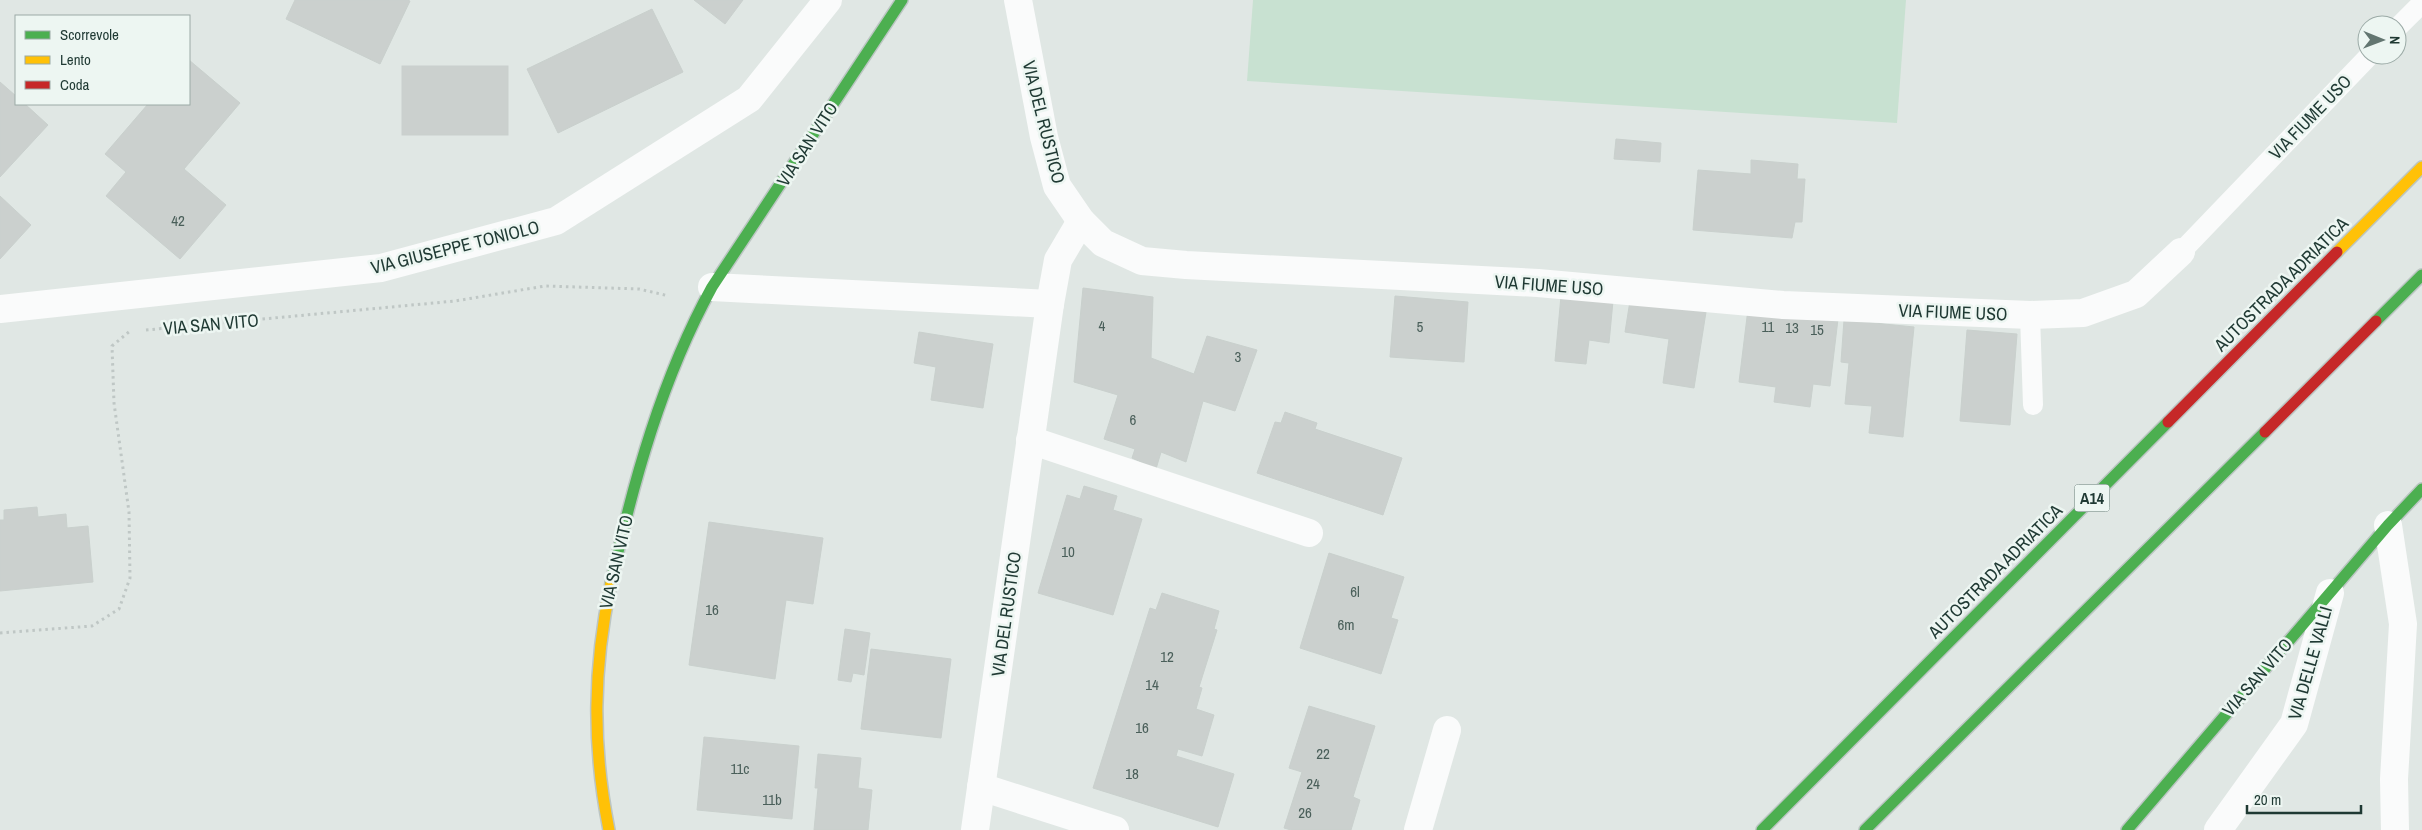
<svg xmlns="http://www.w3.org/2000/svg" width="2422" height="830" font-family="'Archivo Narrow',sans-serif">
	<style>
		.green { fill: #c8e1d1 }
		.building { fill: #cbd0ce; stroke: #c9d0cd }
		.lines { fill: none; stroke-linecap: round; stroke-linejoin: round }
		.fast-casing { stroke: #bcc6c3; stroke-width: 14 }
		.slow-casing { stroke: #bcc6c3; stroke-width: 14 }
		.jam-casing { stroke: #bcc6c3; stroke-width: 14 }
		.path { stroke: #bfc7c5; stroke-width: 3; stroke-dasharray: 2.5 4; stroke-linecap: butt }
		.lane { stroke: #fafbfb; stroke-width: 20 }
		.street { stroke: #fafbfb; stroke-width: 28 }
		.fast { stroke: #4caf50; stroke-width: 11 }
		.slow { stroke: #ffc107; stroke-width: 11 }
		.jam { stroke: #c62828; stroke-width: 11 }
		.labels { text-anchor: middle; dominant-baseline: central; stroke-width: 5; stroke-linejoin: round; paint-order: stroke }
		.number-label { font-size: 15px; fill: #4a5f5a }
		.shield { fill: #edf6f2; stroke: #5d726c; stroke-width: 1 }
		.shield-label { font-size: 16px; font-weight: bold; fill: #1f3933 }
		.street-label { font-size: 18px; fill: #1f3933; stroke: #edf6f2 }
	</style>
	<rect width="100%" height="100%" fill="#e0e7e4"/>
	<polygon class="green" points="1253,0 1906,0 1897,123 1247,81"/>
	<g class="building">
		<polygon points="295,0 407,0 410,1 380,64 286,19"/>
		<polygon points="694,0 743,0 725,24"/>
		<polygon points="652,9 683,72 558,133 527,69"/>
		<polygon points="189,60 240,103 184,169 226,205 180,259 106,196 126,172 105,154 148,104 189,104"/>
		<rect x="402" y="66" width="106" height="69"/>
		<polygon points="0,82 16,96 16,104 25,104 48,125 0,177"/>
		<polygon points="1616,139 1661,143 1660,162 1614,159"/>
		<polygon points="1751,160 1798,164 1797,179 1805,179 1802,222 1795,222 1792,238 1693,230 1698,170 1751,174"/>
		<polygon points="0,196 31,225 0,259"/>
		<polygon points="1083,288 1153,297 1151,358 1194,374 1207,336 1257,350 1235,411 1203,401 1186,462 1161,452 1156,469 1132,458 1135,449 1104,439 1118,395 1074,382"/>
		<polygon points="1395,296 1468,302 1464,362 1390,357"/>
		<polygon points="1561,296 1613,301 1609,343 1589,340 1586,364 1555,361"/>
		<polygon points="1630,301 1706,312 1694,388 1663,383 1669,339 1625,332"/>
		<polygon points="1748,309 1838,319 1830,386 1813,384 1810,407 1774,402 1776,387 1739,382"/>
		<polygon points="1844,320 1914,327 1903,437 1869,433 1872,406 1845,404 1849,363 1841,362"/>
		<polygon points="1967,330 2017,334 2010,425 1960,421"/>
		<polygon points="919,332 993,344 983,408 931,400 936,367 914,363"/>
		<polygon points="1285,412 1317,423 1315,429 1402,458 1383,515 1257,473 1275,422 1281,423"/>
		<polygon points="1084,486 1117,496 1113,510 1142,519 1113,615 1038,593 1067,495 1080,499"/>
		<polygon points="37,507 38,517 66,514 67,528 88,526 93,582 0,591 0,520 4,520 4,510"/>
		<polygon points="709,522 823,538 813,604 786,600 775,679 689,665"/>
		<polygon points="1329,553 1404,577 1391,618 1398,620 1381,674 1300,648"/>
		<polygon points="1162,593 1219,611 1214,629 1217,630 1199,687 1202,688 1196,709 1214,715 1202,756 1178,749 1176,756 1234,774 1218,827 1093,788 1150,608 1156,610"/>
		<polygon points="845,629 870,633 864,675 853,673 851,682 838,680"/>
		<polygon points="871,649 951,659 941,738 861,729"/>
		<polygon points="1309,706 1375,726 1353,797 1360,800 1351,830 1291,830 1284,828 1302,772 1289,768"/>
		<polygon points="704,737 799,746 792,819 697,810"/>
		<polygon points="818,754 861,758 858,788 872,790 868,830 814,830 818,788 815,788"/>
	</g>
	<g class="lines">
		<defs>
			<g id="fast">
				<polyline points="2376,321 2422,275"/>
				<path d="M 611,583 C 633,482 662,378 712,287 L 902,0"/>
				<polyline points="1762,830 2168,422"/>
				<polyline points="1865,830 2265,432"/>
				<polyline points="2127,830 2388,525 2422,489"/>
			</g>
			<g id="slow">
				<polyline points="2337,252 2422,167"/>
				<path d="M 609,830 C 592,745 593,668 611,583"/>
			</g>
			<g id="jam">
				<polyline points="2168,422 2337,252"/>
				<polyline points="2265,432 2376,321"/>
			</g>
		</defs>
		<use href="#fast" class="fast-casing"/>
		<use href="#slow" class="slow-casing"/>
		<use href="#jam" class="jam-casing"/>
		<g class="path">
			<polyline points="146,330 455,301 545,286 639,289 669,296"/>
			<polyline points="0,633 92,626 119,609 130,578 129,512 114,403 112,346 130,331"/>
		</g>
		<g class="lane">
			<polyline points="2397,28 2422,3"/>
			<polyline points="2181,252 2370,55"/>
			<polyline points="2030,315 2033,405"/>
		</g>
		<g class="street">
			<polyline points="1018,0 1044,137 1057,186 1081,221 1103,243 1142,261 1186,265 1538,283 1783,305 2030,315 2083,313 2136,294 2181,252"/>
			<polyline points="712,287 1050,304"/>
			<polyline points="0,309 381,268 556,221 749,99 828,0"/>
			<polyline points="1030,440 1309,533"/>
			<polyline points="2388,525 2403,624 2394,779 2395,830"/>
			<polyline points="981,787 1115,830"/>
			<polyline points="975,830 1050,304 1058,260 1081,221"/>
			<polyline points="1418,830 1447,730"/>
			<polyline points="2218,830 2294,724 2330,593"/>
		</g>
		<use href="#fast" class="fast"/>
		<use href="#slow" class="slow"/>
		<use href="#jam" class="jam"/>
	</g>
	<g class="labels">
		<g class="number-label">
			<text x="178" y="220">42</text>
			<text x="1102" y="325">4</text>
			<text x="1420" y="326">5</text>
			<text x="1768" y="326">11</text>
			<text x="1792" y="327">13</text>
			<text x="1817" y="329">15</text>
			<text x="1238" y="356">3</text>
			<text x="1133" y="419">6</text>
			<text x="1068" y="551">10</text>
			<text x="1355" y="591">6l</text>
			<text x="712" y="609">16</text>
			<text x="1346" y="624">6m</text>
			<text x="1167" y="656">12</text>
			<text x="1152" y="684">14</text>
			<text x="1142" y="727">16</text>
			<text x="1323" y="753">22</text>
			<text x="740" y="768">11c</text>
			<text x="1132" y="773">18</text>
			<text x="1313" y="783">24</text>
			<text x="772" y="799">11b</text>
			<text x="1305" y="812">26</text>
		</g>
		<rect class="shield" x="2074.5" y="484.5" width="35" height="27" rx="4"/>
		<g class="shield-label">
			<text x="2092" y="498">A14</text>
		</g>
		<g class="street-label">
			<text transform="translate(2310 117) rotate(-46)">VIA FIUME USO</text>
			<text transform="translate(1044 122) rotate(76)">VIA DEL RUSTICO</text>
			<text transform="translate(807 144) rotate(-57)">VIA SAN VITO</text>
			<text transform="translate(455 247) rotate(-14)">VIA GIUSEPPE TONIOLO</text>
			<text transform="translate(2281 284) rotate(-45)">AUTOSTRADA ADRIATICA</text>
			<text transform="translate(1549 285) rotate(4)">VIA FIUME USO</text>
			<text transform="translate(1953 312) rotate(2)">VIA FIUME USO</text>
			<text transform="translate(211 324) rotate(-5)">VIA SAN VITO</text>
			<text transform="translate(616 562) rotate(-77)">VIA SAN VITO</text>
			<text transform="translate(1995 571) rotate(-45)">AUTOSTRADA ADRIATICA</text>
			<text transform="translate(1006 614) rotate(-82)">VIA DEL RUSTICO</text>
			<text transform="translate(2310 663) rotate(-74)">VIA DELLE VALLI</text>
			<text transform="translate(2257 677) rotate(-49)">VIA SAN VITO</text>
		</g>
	</g>
	<rect x="15" y="15" width="175" height="90" fill="#edf6f2" stroke="#9baaa6"/>
	<rect x="25" y="31" width="25" height="8" fill="#4caf50" stroke="#9baaa6"/>
	<text x="60" y="40" font-size="15" fill="#1f3933">Scorrevole</text>
	<rect x="25" y="56" width="25" height="8" fill="#ffc107" stroke="#9baaa6"/>
	<text x="60" y="65" font-size="15" fill="#1f3933">Lento</text>
	<rect x="25" y="81" width="25" height="8" fill="#c62828" stroke="#9baaa6"/>
	<text x="60" y="90" font-size="15" fill="#1f3933">Coda</text>
	<g transform="translate(2382 40) rotate(91)"><circle r="24" fill="#edf6f2" stroke="#9baaa6"/>
	<path d="M0-4L9 19L0 12L-9 19Z" fill="#637671"/>
	<text y="-8" font-size="14" font-weight="bold" text-anchor="middle" fill="#1f3933">N</text>
	</g>
	<path d="M2247 805v8h114v-8" fill="none" stroke="#1f3933" stroke-width="2.5"/>
	<text x="2254" y="805" font-size="15" fill="#1f3933" stroke="#edf6f2" stroke-width="4" paint-order="stroke">20 m</text>
</svg>
